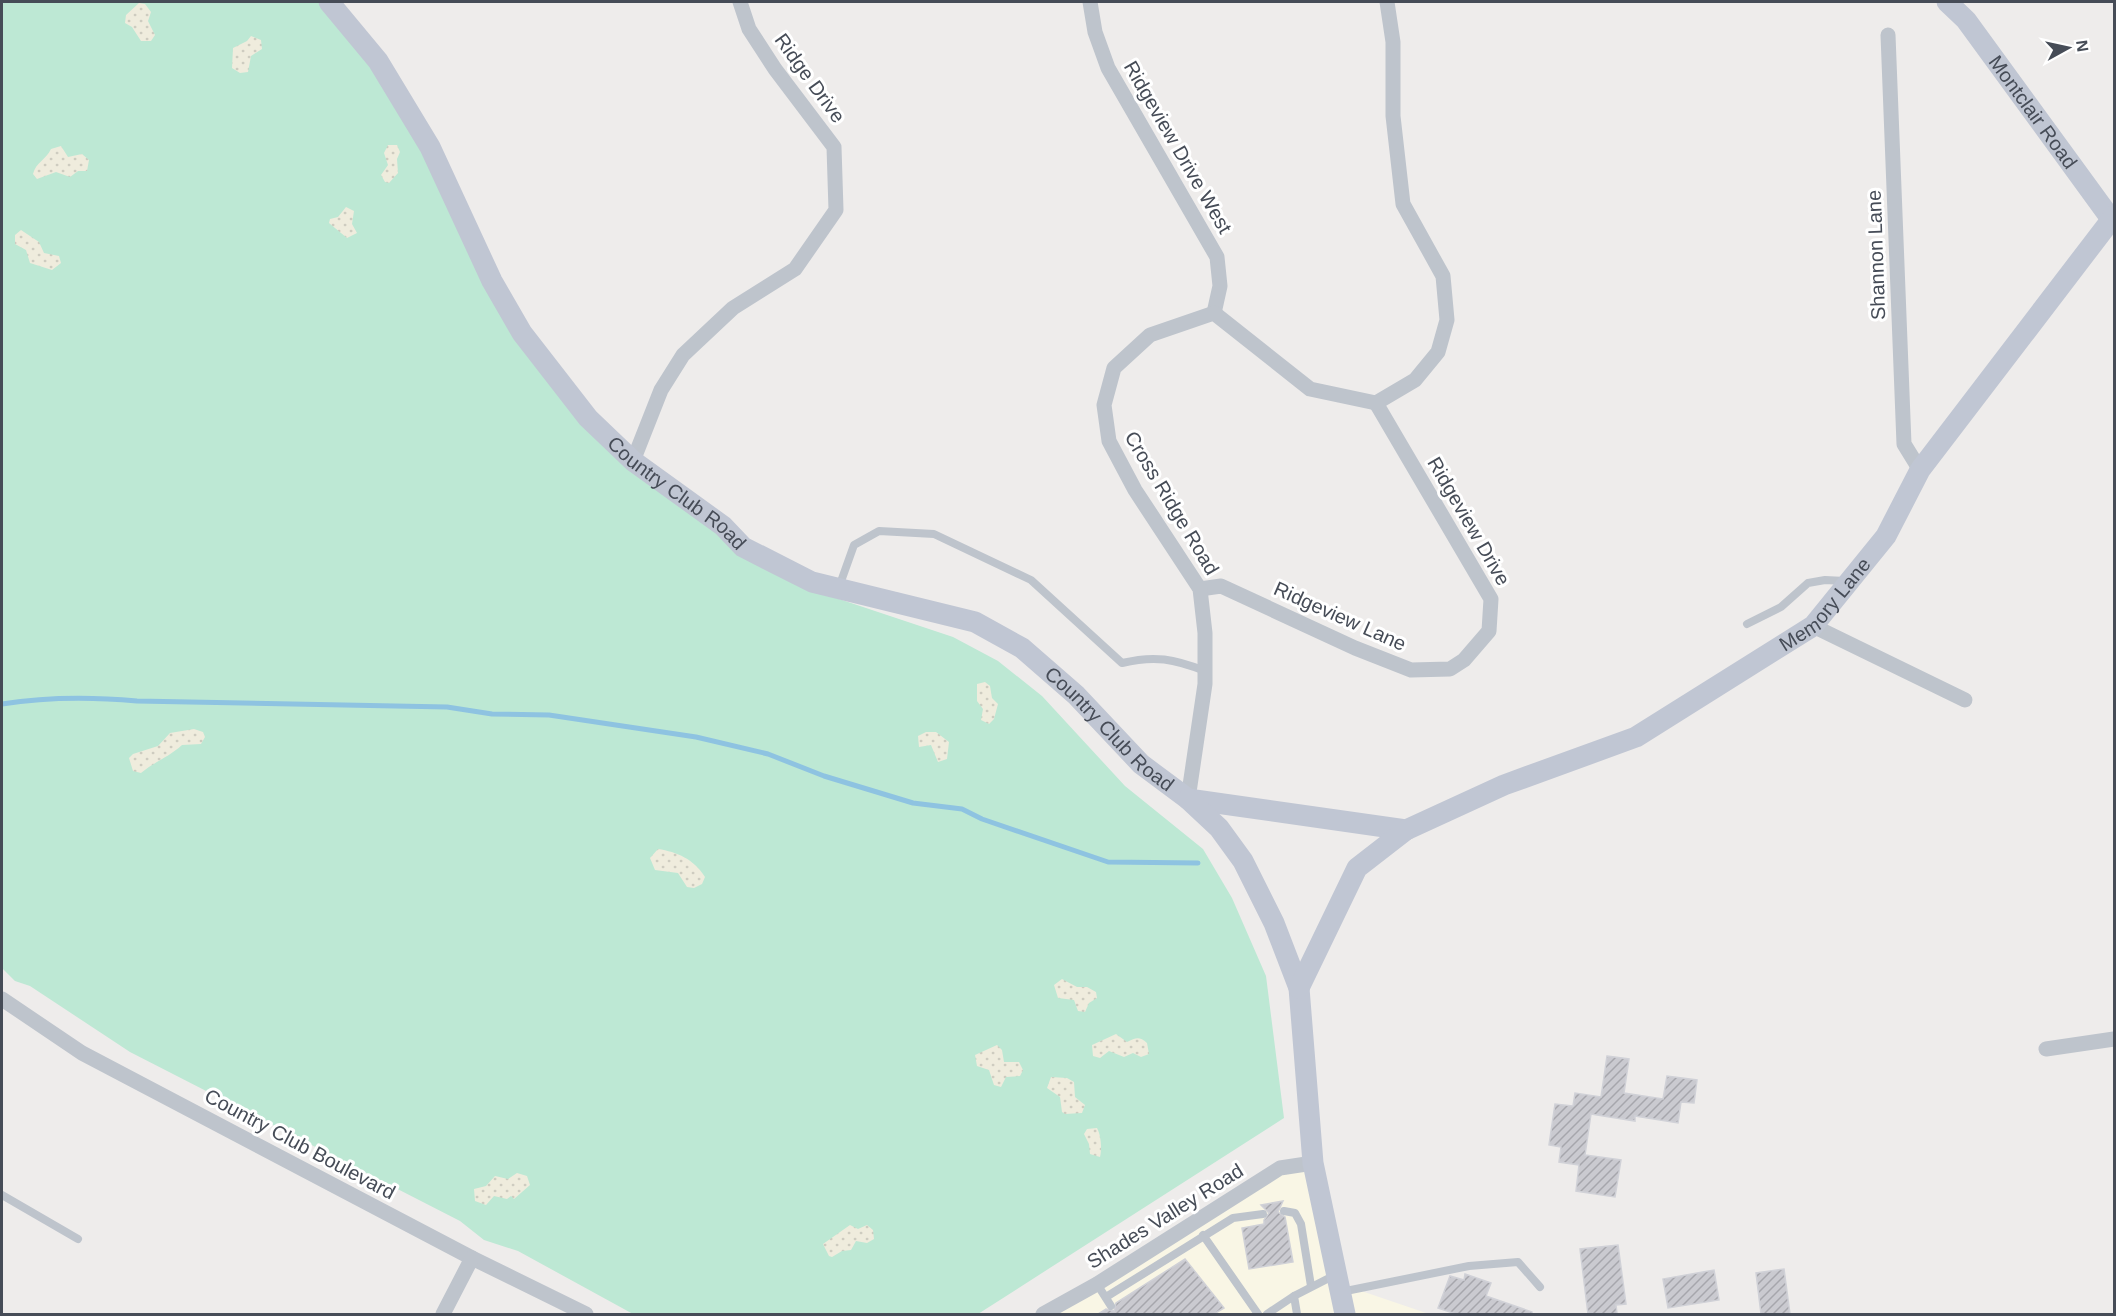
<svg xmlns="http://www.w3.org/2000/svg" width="2116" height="1316" font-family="Arial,sans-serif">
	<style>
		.commercial { fill: #f9f6e5 }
		.green { fill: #bde8d4 }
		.sand { fill: url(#sand-dots) }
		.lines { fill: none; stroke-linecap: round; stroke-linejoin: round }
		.stream { stroke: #8ec3e1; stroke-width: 5 }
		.building { fill: url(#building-hatch); stroke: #d0d1d7; stroke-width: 1.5 }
		.lane { stroke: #bec4cc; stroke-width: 8 }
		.street { stroke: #bec4cc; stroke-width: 15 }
		.secondary { stroke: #c0c6d3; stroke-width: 21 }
		.labels { text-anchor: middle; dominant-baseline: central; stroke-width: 6; stroke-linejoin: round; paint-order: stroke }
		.street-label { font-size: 20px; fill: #464c57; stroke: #fff }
	</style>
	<defs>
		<pattern id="sand-dots" width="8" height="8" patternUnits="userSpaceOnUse" patternTransform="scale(1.5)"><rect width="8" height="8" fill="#efecdd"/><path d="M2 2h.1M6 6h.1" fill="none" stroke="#ceccc0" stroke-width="1.8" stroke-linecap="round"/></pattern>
		<pattern id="building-hatch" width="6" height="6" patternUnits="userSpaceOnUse" patternTransform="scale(1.5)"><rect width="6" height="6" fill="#cacad0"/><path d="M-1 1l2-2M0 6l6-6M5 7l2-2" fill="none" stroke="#a6a6ac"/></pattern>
	</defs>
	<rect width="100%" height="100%" fill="#eeeceb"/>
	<polygon class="commercial" points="1313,1163 1338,1283 1429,1314 1051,1314 1280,1168"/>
	<polygon class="green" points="2,2 319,2 372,66 582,423 809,589 953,637 998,661 1042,696 1125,786 1203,849 1232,898 1266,976 1284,1118 978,1314 633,1314 518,1251 484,1240 460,1221 130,1052 30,986 15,981 2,968"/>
	<g class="sand">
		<polygon points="139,3 145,4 151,12 148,21 155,35 151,41 141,41 132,27 125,23 126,15"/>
		<polygon points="251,36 261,40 262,49 251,56 248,72 240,73 232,68 233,48 247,41"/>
		<polygon points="388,145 397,145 400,152 397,159 398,173 389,183 385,182 381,175 388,165 384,153"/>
		<path d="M 61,146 L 68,157 L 82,154 L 89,160 L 87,171 L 78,171 L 70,177 L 56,172 L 37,179 L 33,174 C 36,162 46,160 51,149 Z"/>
		<polygon points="346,207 354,211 352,224 357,233 347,238 329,223 330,219 338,217"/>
		<polygon points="21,230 39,242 44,253 59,256 61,263 52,270 30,263 26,250 15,244 15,235"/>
		<polygon points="985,682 990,686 992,698 998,704 994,719 989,724 981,720 983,709 977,701 977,684"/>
		<path d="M 194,729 L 203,732 L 205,737 L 201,744 L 182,745 C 169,757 154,762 141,773 L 133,771 L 129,758 L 133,754 L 158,746 L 170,733 Z"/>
		<polygon points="926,732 936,732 949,742 947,759 938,762 931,745 919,747 918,736"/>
		<path d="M 658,849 C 677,852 694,859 705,877 L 702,884 L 694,888 L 687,887 L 678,873 L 655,870 L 650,858 Z"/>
		<polygon points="1062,979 1077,987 1087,987 1096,992 1097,998 1089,1003 1085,1012 1078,1011 1074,1000 1058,998 1054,985"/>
		<path d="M 1116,1034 L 1127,1042 C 1136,1038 1139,1036 1147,1043 L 1149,1054 L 1141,1057 L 1133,1053 L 1124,1057 L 1109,1051 L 1100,1058 L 1093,1056 L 1092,1045 Z"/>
		<polygon points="997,1045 1002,1050 1004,1062 1019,1062 1023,1070 1020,1076 1006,1077 1001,1087 994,1085 989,1070 977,1066 975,1055"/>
		<polygon points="1051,1077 1067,1078 1074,1082 1075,1097 1085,1105 1082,1113 1065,1114 1062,1112 1060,1097 1047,1088"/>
		<path d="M 1097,1128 C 1101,1135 1102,1149 1100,1157 L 1090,1154 L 1089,1144 L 1084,1134 L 1087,1129 Z"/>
		<polygon points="517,1173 527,1176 530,1185 514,1199 511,1196 507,1199 494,1196 486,1205 475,1201 474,1189 486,1186 495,1176 508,1179"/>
		<polygon points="850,1225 858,1229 867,1225 873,1230 874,1239 867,1243 856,1241 851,1250 842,1251 832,1257 829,1256 823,1244"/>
	</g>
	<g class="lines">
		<path class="stream" d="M 2,704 C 46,697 93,697 137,701 L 447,707 L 492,714 L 549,715 L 696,737 L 768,754 L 824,776 L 913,803 L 962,809 L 982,819 L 1108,862 L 1198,863"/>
	</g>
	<g class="building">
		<polygon points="1607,1056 1629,1059 1624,1093 1663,1099 1667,1076 1697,1080 1694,1103 1681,1102 1678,1123 1635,1116 1635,1121 1591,1114 1585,1155 1621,1160 1615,1197 1576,1191 1579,1165 1559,1162 1561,1147 1549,1145 1555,1104 1573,1106 1575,1093 1601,1097"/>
		<polygon points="1283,1201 1278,1212 1285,1217 1293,1262 1249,1269 1242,1228 1264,1224 1264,1220 1269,1213 1261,1205"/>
		<polygon points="1618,1245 1626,1304 1616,1305 1617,1314 1588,1314 1580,1249"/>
		<polygon points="1185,1259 1224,1308 1214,1314 1098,1314 1106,1309 1114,1311 1116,1303"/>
		<polygon points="1784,1269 1790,1314 1761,1314 1756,1273"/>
		<polygon points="1714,1270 1719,1300 1668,1308 1663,1279"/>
		<polygon points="1465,1274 1491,1283 1486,1296 1532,1312 1532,1314 1456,1314 1438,1308 1450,1276 1464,1280"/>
	</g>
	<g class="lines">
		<g class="lane">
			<path d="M 839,587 L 854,545 L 879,531 L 934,534 L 1031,580 L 1122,663 C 1155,655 1174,659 1205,671"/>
			<polyline points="1747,624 1781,607 1808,583 1825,580 1845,581"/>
			<polyline points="2,1195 78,1239"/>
			<polyline points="1284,1211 1295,1213 1301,1224 1311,1286"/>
			<polyline points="1203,1235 1258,1314"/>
			<polyline points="1097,1284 1111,1306"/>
			<polyline points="1341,1292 1469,1266 1518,1262 1540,1287"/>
			<polyline points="1106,1297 1233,1218 1263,1214"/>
			<polyline points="1267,1314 1294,1296"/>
			<polyline points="1297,1314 1294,1296 1335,1275"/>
		</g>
		<g class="street">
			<polyline points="1090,2 1095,32 1108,68 1217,257 1220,286 1214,313"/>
			<polyline points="1888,35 1904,444 1920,470"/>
			<polyline points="633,461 661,390 683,355 733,308 795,269 836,210 834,147 775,69 749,29 740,2"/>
			<polyline points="1200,589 1221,586 1355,648 1411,670 1450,669 1464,660 1489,631 1491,599 1376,403"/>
			<polyline points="1813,626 1965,700"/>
			<polyline points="1188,799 1205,684 1205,633 1200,589 1135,490 1109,441 1104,405 1114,368 1150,335 1214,313 1310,389 1376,403 1415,380 1438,352 1447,320 1443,276 1403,204 1393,116 1393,42 1387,2"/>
			<polyline points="2,999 82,1053 472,1258 586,1314"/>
			<polyline points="2046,1049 2114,1039"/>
			<polyline points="443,1314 472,1258"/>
			<polyline points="1043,1314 1097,1284 1280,1168 1313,1163"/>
		</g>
		<g class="secondary">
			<path id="s1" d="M 329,2 L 378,61 L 430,147 L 492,281 L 522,333 L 588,418 L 633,461 L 723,526 L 743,547 L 812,582 L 975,622 L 1022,648 L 1076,695 L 1141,764 L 1188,799 L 1406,830"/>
			<path id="s2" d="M 1947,2 L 1966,20 L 2114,223"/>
			<polyline points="1188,799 1219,828 1243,861 1274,923 1299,988 1313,1163 1345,1314"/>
			<path id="s3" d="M 1299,988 L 1357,868 L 1406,830 L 1504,785 L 1636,737 L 1813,626 L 1886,536 L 1920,470 L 2114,216"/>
		</g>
	</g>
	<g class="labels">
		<g class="street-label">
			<text transform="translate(810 78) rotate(54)">Ridge Drive</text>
			<text stroke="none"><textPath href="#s2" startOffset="140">Montclair Road</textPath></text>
			<text transform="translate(1178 147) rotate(60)">Ridgeview Drive West</text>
			<text transform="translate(1876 255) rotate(-92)">Shannon Lane</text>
			<text stroke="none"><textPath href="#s1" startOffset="609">Country Club Road</textPath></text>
			<text transform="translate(1172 503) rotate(59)">Cross Ridge Road</text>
			<text transform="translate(1469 521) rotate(60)">Ridgeview Drive</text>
			<text stroke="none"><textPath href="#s3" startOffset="676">Memory Lane</textPath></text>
			<text transform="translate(1340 616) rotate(24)">Ridgeview Lane</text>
			<text stroke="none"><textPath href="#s1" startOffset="1113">Country Club Road</textPath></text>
			<text transform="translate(300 1144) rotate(28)">Country Club Boulevard</text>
			<text transform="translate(1165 1216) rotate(-32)">Shades Valley Road</text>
		</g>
	</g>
	<rect width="2116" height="1316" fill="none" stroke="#464c57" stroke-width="6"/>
	<g transform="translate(2068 48) rotate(82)" stroke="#ffffff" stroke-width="4.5" paint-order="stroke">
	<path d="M0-4.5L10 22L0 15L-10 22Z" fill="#464c57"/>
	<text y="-9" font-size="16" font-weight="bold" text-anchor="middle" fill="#464c57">N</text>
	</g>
</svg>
